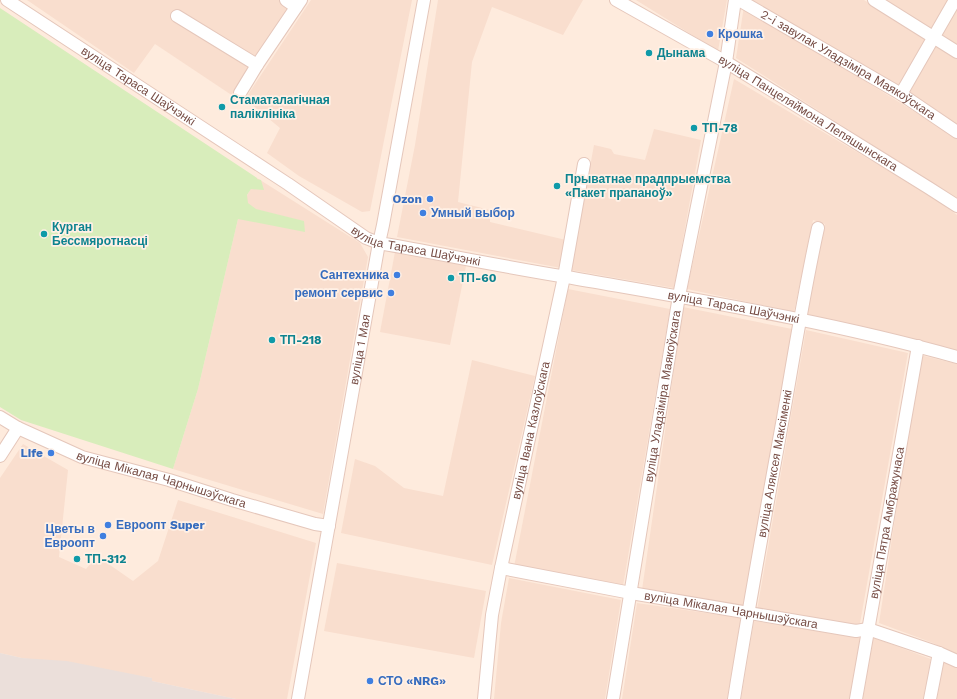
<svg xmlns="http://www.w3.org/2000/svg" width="957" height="699" font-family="'Work Sans',sans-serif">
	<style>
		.residential { fill: #f9dece }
		.industrial { fill: #ebdfda }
		.green { fill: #d8edbb }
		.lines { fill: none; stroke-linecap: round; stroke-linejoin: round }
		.minor-casing { stroke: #e5c7bb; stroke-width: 14 }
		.minor { stroke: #fff; stroke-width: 12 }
		.shop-dot { fill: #3f7fe0; stroke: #fff0e5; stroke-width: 1.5 }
		.culture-dot { fill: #0f9aa8; stroke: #fff0e5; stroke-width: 1.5 }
		.labels { text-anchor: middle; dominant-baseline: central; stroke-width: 3.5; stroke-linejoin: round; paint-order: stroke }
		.shop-label { font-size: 12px; font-weight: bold; fill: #366cbe; stroke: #fff0e5; text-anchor: end }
		.culture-label { font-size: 12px; font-weight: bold; fill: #0d838f; stroke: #fff0e5; text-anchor: start }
		.street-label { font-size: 12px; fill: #764c44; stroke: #fff0e5 }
	</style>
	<rect width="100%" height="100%" fill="#feebdd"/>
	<g class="residential">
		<polygon points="27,0 294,0 233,96 155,44 134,73"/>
		<polygon points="311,0 412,0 370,211 362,212 299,176 267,153 280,128 245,99"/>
		<polygon points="438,0 583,0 563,35 492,7 472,62 458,202 490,210 490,222 566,240 561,268 397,237 415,145"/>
		<polygon points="636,0 727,0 718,51"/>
		<polygon points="749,0 864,0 925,39 899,87"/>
		<polygon points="882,0 948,0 931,31"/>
		<polygon points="957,4 957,45 941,35"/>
		<polygon points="744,6 957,138 957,199 736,58"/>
		<polygon points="934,44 957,57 957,127 908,95"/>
		<polygon points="734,79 926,193 957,215 957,353 806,314 825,224 813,220 794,312 687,289"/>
		<polygon points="654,129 701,140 674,288 571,270 594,145 611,149 614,154 645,160"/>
		<polygon points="257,178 360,243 368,257 323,514 173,469 198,389 241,206"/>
		<polygon points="395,252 466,266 450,345 380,332"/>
		<polygon points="568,289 670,309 623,586 514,567"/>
		<polygon points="683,307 792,329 744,606 642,590"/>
		<polygon points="806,330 908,353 859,629 757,610"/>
		<polygon points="920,355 957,364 957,655 933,643 879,623"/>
		<polygon points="472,360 535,376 492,565 341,533 355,459 375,466 404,488 443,496"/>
		<polygon points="23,444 68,470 59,557 86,569 97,556 133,581 158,561 178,500 316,543 287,699 236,699 152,681 152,678 22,658 0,653 0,478"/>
		<polygon points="337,563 486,591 474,658 324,631"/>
		<polygon points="509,578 621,600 605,699 494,699 501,623"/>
		<polygon points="637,603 741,618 727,699 622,699"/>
		<polygon points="754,621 860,638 850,699 741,699"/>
		<polygon points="869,636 931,659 924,699 859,699"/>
		<polygon points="942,658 957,664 957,699 934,699"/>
	</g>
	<polygon class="industrial" points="0,653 22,658 67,661 152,678 152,681 236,699 0,699"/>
	<polygon class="green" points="0,8 257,178 257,179 261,180 264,190 251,189 247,195 248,203 256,209 304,221 305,232 238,219 198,389 173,469 21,420 0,407"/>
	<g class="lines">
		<defs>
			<g id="minor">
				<path id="s1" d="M 7,0 L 288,184 L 366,238 L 379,243 C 442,254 504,267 567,277 C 697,300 829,321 957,357"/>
				<polyline points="286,0 296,7"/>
				<path id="s2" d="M 616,0 L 726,62 L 929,188 L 957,206"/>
				<path id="s3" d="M 739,0 L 901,94 L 957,132"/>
				<polyline points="874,0 957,52"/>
				<polyline points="177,16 257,65"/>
				<polyline points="240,93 257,65 301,0"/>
				<polyline points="901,94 955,0"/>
				<path id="s4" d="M 0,417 L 18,428 L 82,457 L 169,480 L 232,500 L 315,524 L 329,526"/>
				<polyline points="0,456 18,428"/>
				<path id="s5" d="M 501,568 L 631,593 L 856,631 L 868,629 L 939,653 L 957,661"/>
				<path id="s6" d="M 298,699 L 379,243 L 383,225 L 424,0"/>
				<path id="s7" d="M 484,699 L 492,615 L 501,568 L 564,277 L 584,164"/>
				<path id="s8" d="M 613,699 L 679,296 L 726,62 L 735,0"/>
				<path id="s9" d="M 734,699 C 749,605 766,512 783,418 C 794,355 804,291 818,228"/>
				<path id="s10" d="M 856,699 L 918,346"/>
				<polyline points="930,699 939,653"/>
			</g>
		</defs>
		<use href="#minor" class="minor-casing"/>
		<use href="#minor" class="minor"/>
	</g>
	<g class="shop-dot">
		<circle cx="710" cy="34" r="4"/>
		<circle cx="430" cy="199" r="4"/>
		<circle cx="423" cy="213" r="4"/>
		<circle cx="397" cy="275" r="4"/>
		<circle cx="391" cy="293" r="4"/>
		<circle cx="51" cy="453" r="4"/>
		<circle cx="108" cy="525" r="4"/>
		<circle cx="103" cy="536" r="4"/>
		<circle cx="370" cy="681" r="4"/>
	</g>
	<g class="culture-dot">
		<circle cx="649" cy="53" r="4"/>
		<circle cx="222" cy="107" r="4"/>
		<circle cx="694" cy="128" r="4"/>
		<circle cx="557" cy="186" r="4"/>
		<circle cx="44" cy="234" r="4"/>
		<circle cx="451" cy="278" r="4"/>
		<circle cx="272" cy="340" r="4"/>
		<circle cx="77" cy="559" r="4"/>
	</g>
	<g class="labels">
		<g class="shop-label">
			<text x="718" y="34" text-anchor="start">Крошка</text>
			<text x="422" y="199">Ozon</text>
			<text x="431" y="213" text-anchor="start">Умный выбор</text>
			<text x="389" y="275">Сантехника</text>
			<text x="383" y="293">ремонт сервис</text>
			<text x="43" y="453">Life</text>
			<text x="116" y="525" text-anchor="start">Евроопт Super</text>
			<text x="95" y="529">Цветы в<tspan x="95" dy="14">Евроопт</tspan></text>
			<text x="378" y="681" text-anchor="start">СТО «NRG»</text>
		</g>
		<g class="culture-label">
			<text x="657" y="53">Дынама</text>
			<text x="230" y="100">Стаматалагічная<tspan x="230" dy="14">паліклініка</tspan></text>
			<text x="702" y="128">ТП-78</text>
			<text x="565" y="179">Прыватнае прадпрыемства<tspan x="565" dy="14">«Пакет прапаноў»</tspan></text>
			<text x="52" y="227">Курган<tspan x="52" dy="14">Бессмяротнасці</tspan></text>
			<text x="459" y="278">ТП-60</text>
			<text x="280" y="340">ТП-218</text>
			<text x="85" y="559">ТП-312</text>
		</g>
		<g class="street-label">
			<text stroke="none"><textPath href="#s3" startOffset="127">2-і завулак Уладзіміра Маякоўскага</textPath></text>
			<text stroke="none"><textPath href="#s1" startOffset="157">вуліца Тараса Шаўчэнкі</textPath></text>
			<text stroke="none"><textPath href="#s2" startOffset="223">вуліца Панцеляймона Лепяшынскага</textPath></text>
			<text stroke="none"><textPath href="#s1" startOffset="481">вуліца Тараса Шаўчэнкі</textPath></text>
			<text stroke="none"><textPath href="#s1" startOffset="805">вуліца Тараса Шаўчэнкі</textPath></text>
			<text stroke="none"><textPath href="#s6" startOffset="355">вуліца 1 Мая</textPath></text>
			<text stroke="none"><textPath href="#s8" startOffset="307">вуліца Уладзіміра Маякоўскага</textPath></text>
			<text stroke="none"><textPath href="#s7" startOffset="273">вуліца Івана Казлоўскага</textPath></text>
			<text stroke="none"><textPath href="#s9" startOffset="239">вуліца Аляксея Максіменкі</textPath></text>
			<text stroke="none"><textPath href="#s4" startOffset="174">вуліца Мікалая Чарнышэўскага</textPath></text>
			<text stroke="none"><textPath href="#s10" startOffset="179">вуліца Пятра Амбражунаса</textPath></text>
			<text stroke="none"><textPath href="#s5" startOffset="234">вуліца Мікалая Чарнышэўскага</textPath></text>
		</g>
	</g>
</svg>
